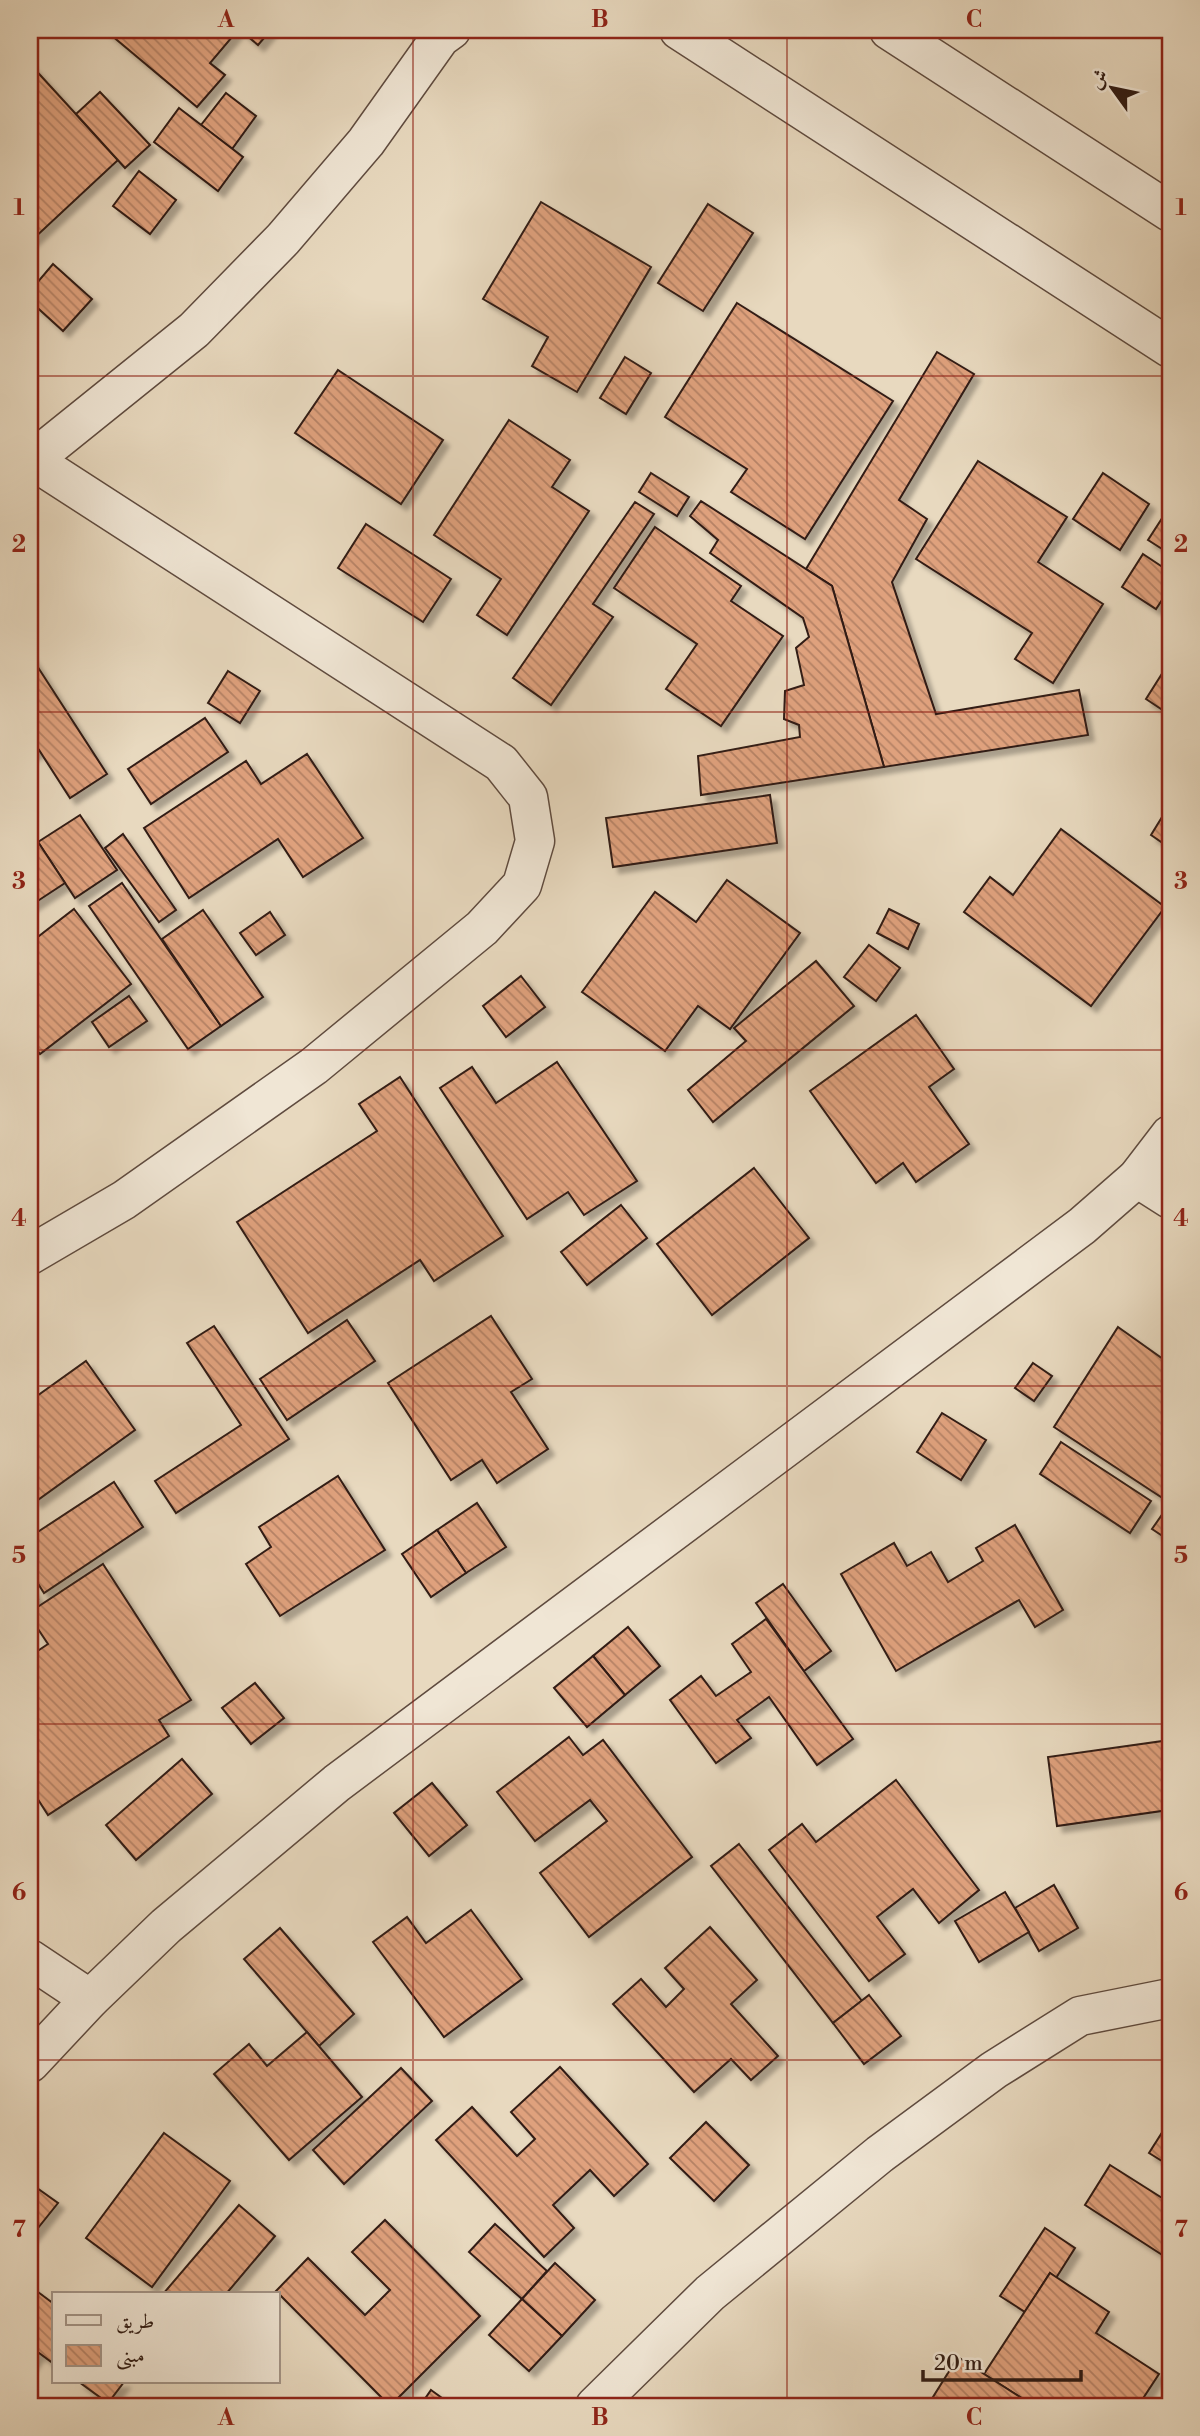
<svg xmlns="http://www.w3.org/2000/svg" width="1200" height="2436" font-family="'Libre Bodoni',Amiri,serif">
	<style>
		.building { fill: url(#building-back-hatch); stroke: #311c14; stroke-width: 2; filter: url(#shadow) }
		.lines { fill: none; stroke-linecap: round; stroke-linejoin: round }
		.minor-casing { stroke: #5f4b3f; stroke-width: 41 }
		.minor { stroke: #f0e6d5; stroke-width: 38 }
		.grid { fill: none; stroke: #8f2418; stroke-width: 2; stroke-opacity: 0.55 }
		.neatline { fill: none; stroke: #8f2418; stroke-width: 2.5 }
		.grid-label { font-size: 23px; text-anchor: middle; font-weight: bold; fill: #8f2418 }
	</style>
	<defs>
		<pattern id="building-back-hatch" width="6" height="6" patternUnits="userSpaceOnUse" patternTransform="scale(1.75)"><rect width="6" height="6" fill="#dfa17d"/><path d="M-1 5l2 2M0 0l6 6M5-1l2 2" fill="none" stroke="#b58265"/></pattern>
		<filter id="shadow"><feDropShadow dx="6" dy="6" stdDeviation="2" flood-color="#0004"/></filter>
	</defs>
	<rect width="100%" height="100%" fill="#e8d9bf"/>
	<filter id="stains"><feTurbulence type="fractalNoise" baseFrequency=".00286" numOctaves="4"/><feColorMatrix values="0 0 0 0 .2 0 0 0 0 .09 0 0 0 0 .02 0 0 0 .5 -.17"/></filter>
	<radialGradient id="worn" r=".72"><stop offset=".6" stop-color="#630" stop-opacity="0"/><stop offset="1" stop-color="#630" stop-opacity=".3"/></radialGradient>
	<g class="building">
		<polygon points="105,30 238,30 210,63 225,75 197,107"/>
		<polygon points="240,30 271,30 258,45"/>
		<polygon points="30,64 118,160 30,242"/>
		<polygon points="100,92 150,145 125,168 76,114"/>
		<polygon points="226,93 256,116 232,149 201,125"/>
		<polygon points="179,108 243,157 218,191 154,142"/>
		<polygon points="139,171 176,200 150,234 113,206"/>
		<polygon points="541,202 651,267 577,392 532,366 548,337 483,299"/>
		<polygon points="708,204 753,233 703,311 658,283"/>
		<polygon points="53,264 92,299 63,331 30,301 30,291"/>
		<polygon points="737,303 893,401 805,539 731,492 747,469 665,417"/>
		<polygon points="937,352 974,374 899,500 927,519 892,582 936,714 1079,690 1088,735 884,767 832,586 806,569"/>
		<polygon points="625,357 651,373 626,414 600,398"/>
		<polygon points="338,370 443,440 401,504 295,433"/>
		<polygon points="509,420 570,460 552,487 589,511 507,635 477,615 501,579 434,535"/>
		<polygon points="978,461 1067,517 1038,562 1103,604 1053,683 1015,659 1032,633 916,559"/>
		<polygon points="651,473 689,497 677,516 639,492"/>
		<polygon points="1103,473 1149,504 1120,550 1073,519"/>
		<polygon points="701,501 832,586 884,767 701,795 698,756 800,737 799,725 784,719 785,691 804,685 796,648 809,637 803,618 710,553 718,540 690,516"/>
		<polygon points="635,502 654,514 593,604 613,617 551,705 513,678"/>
		<polygon points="1170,506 1170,554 1148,540"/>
		<polygon points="366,524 451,579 423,622 338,568"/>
		<polygon points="655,527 741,586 731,601 783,636 721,726 666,689 697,644 614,588"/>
		<polygon points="1143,554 1170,572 1170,588 1156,609 1122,587"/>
		<polygon points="30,655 107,774 70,798 39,750 30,756"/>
		<polygon points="1170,661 1170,715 1146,699"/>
		<polygon points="228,671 260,691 240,723 208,703"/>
		<polygon points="205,718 228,752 151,804 128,769"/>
		<polygon points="307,754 363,838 303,877 278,839 189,898 144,828 246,761 261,784"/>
		<polygon points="770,795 777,843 613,867 606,818"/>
		<polygon points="1167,809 1170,811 1170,848 1151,835"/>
		<polygon points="80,815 117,870 75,898 38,842"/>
		<polygon points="1061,829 1165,907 1091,1006 964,912 990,877 1013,895"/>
		<polygon points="123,834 176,910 159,922 105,848"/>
		<polygon points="38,842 65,883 30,906 30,847"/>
		<polygon points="727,880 800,933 730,1029 698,1006 665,1051 582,992 655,892 696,922"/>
		<polygon points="122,883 221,1026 188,1049 89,906"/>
		<polygon points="74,909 131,984 40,1054 30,1041 30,943"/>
		<polygon points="889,909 919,924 908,949 877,933"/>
		<polygon points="203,910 263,997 221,1026 162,939"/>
		<polygon points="270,912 285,935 256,955 240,933"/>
		<polygon points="869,945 900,968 876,1001 844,977"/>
		<polygon points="816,961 854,1006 713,1122 688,1090 746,1041 734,1028"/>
		<polygon points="521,976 545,1007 506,1037 483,1006"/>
		<polygon points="129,996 147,1021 109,1047 92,1022"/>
		<polygon points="916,1015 954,1069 929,1087 969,1144 916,1182 903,1163 876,1183 810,1091"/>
		<polygon points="557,1062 637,1181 584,1215 568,1192 527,1219 440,1088 472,1067 496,1103"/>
		<polygon points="400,1077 503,1236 434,1281 420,1260 308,1333 237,1222 377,1131 359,1104"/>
		<polygon points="754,1168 809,1238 712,1315 657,1244"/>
		<polygon points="621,1205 647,1238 587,1285 561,1252"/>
		<polygon points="491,1316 532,1379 511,1392 548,1449 497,1483 482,1460 451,1480 388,1383"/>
		<polygon points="347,1320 375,1361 287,1420 260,1379"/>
		<polygon points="214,1326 289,1439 176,1513 155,1481 241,1425 187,1343"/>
		<polygon points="1118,1327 1170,1364 1170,1541 1152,1529 1170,1503 1054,1427"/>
		<polygon points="86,1361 135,1430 35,1502 30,1495 30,1401"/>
		<polygon points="1033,1363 1052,1376 1034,1401 1015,1388"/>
		<polygon points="942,1413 986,1440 961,1480 917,1452"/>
		<polygon points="1061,1442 1151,1501 1130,1533 1040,1474"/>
		<polygon points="338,1476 385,1550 280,1616 246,1564 271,1547 259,1527"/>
		<polygon points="114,1482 143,1527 44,1593 30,1571 30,1537"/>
		<polygon points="477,1503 506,1547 466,1573 437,1530"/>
		<polygon points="1015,1525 1063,1610 1035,1627 1019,1600 896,1671 841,1574 894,1543 907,1566 931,1552 948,1582 983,1561 976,1548"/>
		<polygon points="437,1530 466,1573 431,1597 402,1554"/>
		<polygon points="103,1564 191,1700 159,1720 169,1736 48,1815 30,1787 30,1656 48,1644 30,1617 30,1612"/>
		<polygon points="783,1584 831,1651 804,1671 756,1603"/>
		<polygon points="30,1586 38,1599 30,1605"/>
		<polygon points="766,1619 853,1739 817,1765 769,1697 737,1720 751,1738 716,1763 670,1700 701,1676 716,1696 751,1672 732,1644"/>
		<polygon points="628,1627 660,1666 625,1695 593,1656"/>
		<polygon points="593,1656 625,1695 587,1727 554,1688"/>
		<polygon points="255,1683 284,1718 251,1744 222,1708"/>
		<polygon points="569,1737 583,1755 603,1740 692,1857 589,1937 540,1873 607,1821 590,1800 535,1841 497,1792"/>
		<polygon points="1170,1740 1170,1861 1168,1861 1162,1811 1057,1826 1048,1757"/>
		<polygon points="182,1759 212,1794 136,1860 106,1825"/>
		<polygon points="896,1780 979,1890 939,1923 913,1889 877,1917 905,1954 869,1981 769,1850 802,1824 816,1842"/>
		<polygon points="432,1783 467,1825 429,1856 394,1813"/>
		<polygon points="739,1844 862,2001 833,2023 711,1866"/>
		<polygon points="1054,1885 1078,1928 1039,1951 1015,1908"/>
		<polygon points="1005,1892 1029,1932 979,1962 955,1921"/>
		<polygon points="471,1910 522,1979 444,2037 373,1942 407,1917 426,1943"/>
		<polygon points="710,1927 757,1980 731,2004 778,2056 751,2080 731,2059 694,2092 613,2004 641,1979 666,2007 684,1989 665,1968"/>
		<polygon points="280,1928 354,2014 319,2046 244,1959"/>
		<polygon points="869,1995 901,2036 864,2064 833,2023"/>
		<polygon points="307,2032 362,2097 289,2160 214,2074 249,2044 267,2066"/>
		<polygon points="560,2067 648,2164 614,2196 590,2170 553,2205 574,2228 544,2257 436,2140 472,2107 517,2156 535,2139 511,2112"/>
		<polygon points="401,2068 432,2101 344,2184 313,2150"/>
		<polygon points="1170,2120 1170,2166 1149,2153"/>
		<polygon points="706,2122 749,2165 714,2201 670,2158"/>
		<polygon points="164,2133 230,2181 152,2287 86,2238"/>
		<polygon points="1110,2165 1170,2203 1170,2260 1085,2205"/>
		<polygon points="30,2183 58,2203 30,2238"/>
		<polygon points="239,2205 275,2236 226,2294 163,2294"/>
		<polygon points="385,2220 480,2316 390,2406 276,2291 308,2258 365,2315 390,2290 352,2252"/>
		<polygon points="495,2224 547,2271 522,2299 469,2252"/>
		<polygon points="1045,2228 1075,2248 1056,2278 1050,2273 1025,2312 1000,2296"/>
		<polygon points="555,2263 595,2300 562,2336 522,2299"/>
		<polygon points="1050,2273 1109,2312 1096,2333 1159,2374 1138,2406 1034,2406 984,2374"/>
		<polygon points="30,2286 54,2304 54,2364 39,2353 30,2366"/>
		<polygon points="522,2299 562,2336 529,2371 489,2335"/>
		<polygon points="958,2357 984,2374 1034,2406 947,2406 933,2397"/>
		<polygon points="79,2382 124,2382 108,2403"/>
		<polygon points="431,2390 453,2406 420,2406"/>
	</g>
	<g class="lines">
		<defs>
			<g id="minor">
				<polyline points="679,30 1170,348"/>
				<polyline points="889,30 1170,212"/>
				<polyline points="30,462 194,330 283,239 366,142 440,38 451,30"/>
				<polyline points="1137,1178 1170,1199"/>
				<polyline points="30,1255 124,1200 314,1066 482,928 522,885 535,841 528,797 501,763 32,460"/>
				<polyline points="30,1959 90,1999"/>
				<polyline points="30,2063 90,1999 166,1926 337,1783 1082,1226 1137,1178 1170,1135"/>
				<polyline points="595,2406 710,2293 880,2154 994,2070 1080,2016 1170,1998"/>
			</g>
		</defs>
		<use href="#minor" class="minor-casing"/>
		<use href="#minor" class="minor"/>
	</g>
	<path class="grid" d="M 413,30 L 413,2406M 787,30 L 787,2406M 30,376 L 1170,376M 30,712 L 1170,712M 30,1050 L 1170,1050M 30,1386 L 1170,1386M 30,1724 L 1170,1724M 30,2060 L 1170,2060"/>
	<rect width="1200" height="2436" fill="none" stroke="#e8d9bf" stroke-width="77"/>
	<rect x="52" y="2292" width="228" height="91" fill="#f0e6d5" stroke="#a49588" stroke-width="2"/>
	<rect x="66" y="2315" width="35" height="10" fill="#f0e6d5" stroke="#a49588" stroke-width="2"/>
	<text x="116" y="2328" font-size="21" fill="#311c14">طريق</text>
	<rect x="66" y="2345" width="35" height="21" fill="url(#building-back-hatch)" stroke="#a49588" stroke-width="2"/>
	<text x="116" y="2362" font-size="21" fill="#311c14">مبنى</text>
	<g transform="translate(1112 88) rotate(303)" stroke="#f0e6d5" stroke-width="5" paint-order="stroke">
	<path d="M0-5L12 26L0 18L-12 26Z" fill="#311c14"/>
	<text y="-10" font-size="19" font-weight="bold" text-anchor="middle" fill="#311c14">ش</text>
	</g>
	<path d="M923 2370v10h158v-10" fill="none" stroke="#311c14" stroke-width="3.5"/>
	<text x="934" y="2370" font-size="21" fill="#311c14" stroke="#f0e6d5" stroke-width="5" paint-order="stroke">20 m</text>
	<rect x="38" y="38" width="1124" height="2360" class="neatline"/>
	<g class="grid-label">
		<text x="226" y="27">A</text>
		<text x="600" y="27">B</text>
		<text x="974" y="27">C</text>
		<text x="19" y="215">1</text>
		<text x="1181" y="215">1</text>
		<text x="19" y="552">2</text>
		<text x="1181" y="552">2</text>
		<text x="19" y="889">3</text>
		<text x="1181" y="889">3</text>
		<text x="19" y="1226">4</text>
		<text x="1181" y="1226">4</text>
		<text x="19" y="1563">5</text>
		<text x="1181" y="1563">5</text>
		<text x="19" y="1900">6</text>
		<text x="1181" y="1900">6</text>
		<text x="19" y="2237">7</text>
		<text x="1181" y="2237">7</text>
		<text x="226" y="2425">A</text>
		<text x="600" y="2425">B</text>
		<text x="974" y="2425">C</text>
	</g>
	<rect width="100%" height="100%" filter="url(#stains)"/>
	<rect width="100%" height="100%" fill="url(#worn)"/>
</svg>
